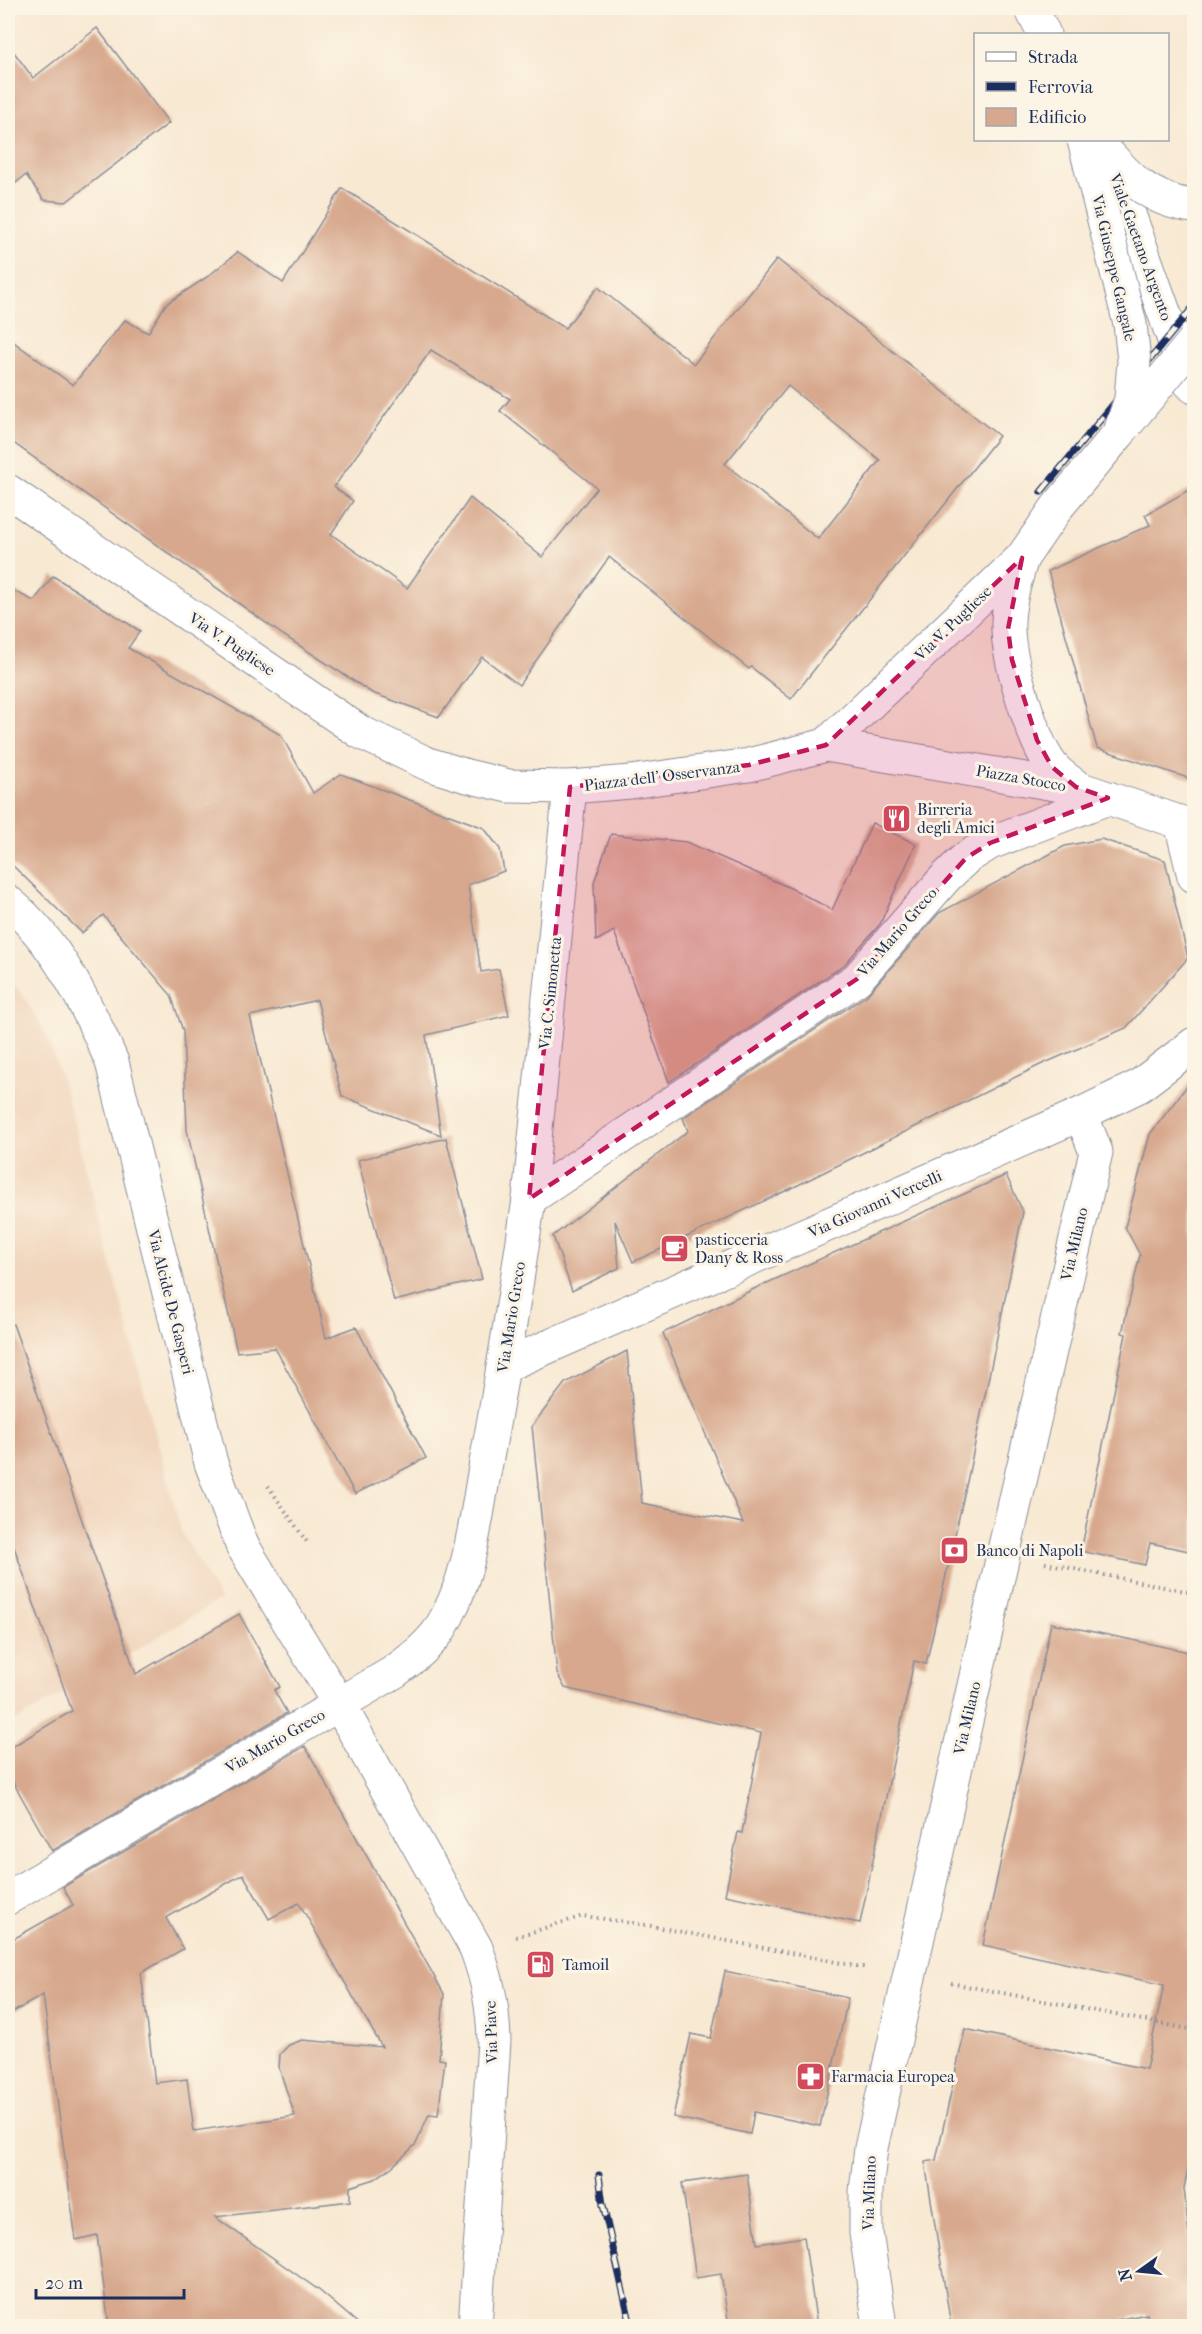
<svg xmlns="http://www.w3.org/2000/svg" width="1202" height="2334" font-family="'IM FELL French Canon',serif">
	<style>
		.built { fill: #f1d5bd }
		.building { fill: #d7a88d; fill-rule: evenodd }
		.lines { fill: none; stroke-linecap: round; stroke-linejoin: round }
		.minor-casing { stroke: #8a8c98; stroke-width: 35 }
		.path { stroke: #8a8c98; stroke-width: 4; stroke-dasharray: 1.5 4.5; stroke-linecap: butt }
		.minor { stroke: #fff; stroke-width: 33 }
		.rail-casing { stroke: #1b2f5e; stroke-width: 7 }
		.rail { stroke: #fcf5e5; stroke-width: 4.5; stroke-dasharray: 14; stroke-linecap: butt }
		.minor-bridge-casing { stroke: #8a8c98; stroke-width: 35; stroke-linecap: butt }
		.minor-bridge { stroke: #fff; stroke-width: 33 }
		.marked { fill: #c2185b; fill-opacity: 0.2; stroke: #c2185b; stroke-width: 4.5; stroke-dasharray: 12 8; stroke-linejoin: round }
		.labels { text-anchor: middle; dominant-baseline: central; stroke-width: 6; stroke-linejoin: round; paint-order: stroke }
		.street-label { font-size: 16px; fill: #1b2f5e; stroke: #fcf5e5 }
		.poi-label { font-size: 16px; fill: #1b2f5e; stroke: #fcf5e5; text-anchor: start }
	</style>
	<rect width="100%" height="100%" fill="#fcf5e5"/>
	<filter id="ink" filterUnits="userSpaceOnUse"><feTurbulence type="fractalNoise" baseFrequency=".0167" numOctaves="2"/><feDisplacementMap in="SourceGraphic" scale="12" xChannelSelector="R" yChannelSelector="G"/><feConvolveMatrix kernelMatrix="1 2 1 2 8 2 1 2 1" color-interpolation-filters="sRGB"/></filter>
	<filter id="wash" filterUnits="userSpaceOnUse"><feTurbulence type="fractalNoise" baseFrequency=".008" numOctaves="4" result="noise"/><feDisplacementMap in="SourceGraphic" scale="24" xChannelSelector="R" yChannelSelector="G"/><feGaussianBlur stdDeviation="1.35" result="paint"/><feColorMatrix in="noise" values="0 0 0 0 0 0 0 0 0 0 0 0 0 0 0 0 0 1.4 0 .05"/><feComposite in="paint" operator="in"/></filter>
	<g filter="url(#wash)">
		<rect width="100%" height="100%" fill="#f8e9d3"/>
		<polygon class="built" points="8,976 28,1003 48,1038 66,1093 181,1531 220,1600 8,1726"/>
		<g id="blocks">
			<g class="building">
				<polygon points="97,28 169,123 66,202 44,200 26,175 8,189 8,44 33,78"/>
				<path d="M 342,188 L 565,328 L 598,287 L 694,364 L 777,259 L 999,436 L 791,699 L 751,667 L 749,669 L 609,557 L 519,685 L 482,657 L 439,717 L 372,693 L 283,635 L 8,439 L 8,338 L 73,385 L 125,320 L 148,333 L 166,304 L 207,277 L 238,252 L 283,283 ZM 431,350 L 510,399 L 500,411 L 597,488 L 542,557 L 470,498 L 407,588 L 331,534 L 353,501 L 334,487 ZM 788,386 L 880,460 L 818,539 L 725,464 Z"/>
				<polygon points="1194,487 1194,780 1097,748 1048,571 1150,525 1145,515"/>
				<polygon points="53,576 140,631 128,648 281,735 313,793 341,774 484,828 500,849 504,871 468,885 481,972 499,969 509,1015 426,1035 441,1135 342,1096 317,1000 250,1016 326,1338 356,1327 426,1458 355,1494 275,1348 237,1352 187,1130 183,1031 171,995 103,915 82,933 8,861 8,588 34,601"/>
				<polygon points="872,823 916,844 880,924 844,965 669,1082 614,931 596,941 594,882 611,834 686,842 795,890 832,910"/>
				<polygon points="1101,839 1165,860 1188,958 1126,1028 1040,1065 794,1187 633,1262 615,1221 619,1268 572,1291 553,1236 688,1131 683,1118 867,995 939,913 1065,846"/>
				<polygon points="1194,1077 1194,1552 1150,1543 1145,1565 1081,1551 1126,1334 1122,1333 1140,1255 1125,1227 1150,1134"/>
				<polygon points="446,1138 482,1279 394,1301 358,1160"/>
				<polygon points="1006,1175 1023,1212 968,1477 926,1664 914,1661 860,1923 725,1895 738,1832 742,1833 761,1733 565,1688 557,1673 532,1426 565,1383 627,1351 642,1503 743,1523 663,1333 756,1288"/>
				<polygon points="13,1324 136,1674 239,1614 280,1687 274,1690 287,1713 52,1851 8,1773 8,1749 72,1711 8,1530 8,1325"/>
				<polygon points="1051,1623 1194,1653 1194,2139 1184,2188 1194,2283 1194,2320 1149,2326 1147,2314 1085,2326 951,2326 925,2162 936,2160 965,2029 1146,2069 1164,1985 983,1945"/>
				<path d="M 305,1746 L 444,1994 L 439,2059 L 445,2060 L 438,2115 L 429,2114 L 416,2144 L 393,2166 L 375,2179 L 350,2187 L 350,2201 L 215,2217 L 320,2291 L 361,2326 L 109,2326 L 97,2235 L 76,2240 L 43,1995 L 8,2015 L 8,1942 L 73,1905 L 63,1887 ZM 243,1874 L 269,1919 L 299,1903 L 382,2047 L 302,2040 L 289,2045 L 280,2054 L 279,2068 L 295,2116 L 194,2131 L 187,2079 L 155,2083 L 141,1973 L 183,1949 L 166,1918 Z"/>
				<polygon points="725,1971 848,1998 820,2126 754,2112 750,2134 673,2117 691,2034 711,2038"/>
				<polygon points="747,2174 757,2244 804,2237 817,2326 729,2326 721,2274 696,2278 682,2183"/>
			</g>
		</g>
	</g>
	<g filter="url(#ink)">
		<use href="#blocks" fill-opacity="0" stroke="#8a8c98" stroke-width="1.5"/>
		<g class="lines">
			<defs>
				<g id="minor">
					<polyline points="1031,8 1044,34"/>
					<polyline points="1105,147 1189,382 1194,387"/>
					<polyline points="8,491 360,732 428,764 467,776 509,786 570,787 631,782 749,765 826,745 1022,558 1058,506 1120,432"/>
					<path d="M 1022,558 C 1015,582 1007,605 1008,630 C 1009,662 1033,742 1052,766 C 1058,774 1069,781 1077,787"/>
					<polyline points="826,745 1078,788 1194,827"/>
					<polyline points="1181,823 1194,876"/>
					<path d="M 8,902 C 56,940 88,1007 112,1062 L 211,1463 L 242,1545 L 339,1704 L 476,1948 C 488,1981 493,2006 494,2041 L 475,2326"/>
					<polyline points="529,1199 570,787"/>
					<polyline points="504,1366 1081,1114 1139,1086 1194,1044"/>
					<path d="M 8,1898 L 394,1672 C 410,1660 429,1646 440,1629 C 470,1581 475,1523 485,1468 C 502,1379 516,1289 529,1199 L 857,979 L 946,877 L 966,858 L 990,843 L 1108,798"/>
					<polyline points="880,2326 866,2233 866,2191 871,2148 1003,1555 1096,1152 1081,1114"/>
				</g>
			</defs>
			<use href="#minor" class="minor-casing"/>
			<g class="path">
				<polyline points="268,1486 309,1545"/>
				<polyline points="1045,1563 1194,1593"/>
				<polyline points="516,1937 583,1916 646,1925 867,1968"/>
				<polyline points="951,1983 1194,2030"/>
			</g>
			<use href="#minor" class="minor"/>
			<defs>
				<g id="rail">
					<polyline points="1041,492 1194,306"/>
					<polyline points="599,2175 603,2205 631,2326"/>
				</g>
			</defs>
			<use href="#rail" class="rail-casing"/>
			<use href="#rail" class="rail"/>
			<defs>
				<g id="minor-bridge">
					<polyline points="1084,140 1130,324 1134,361 1131,399 1120,432"/>
					<path d="M 1096,140 C 1124,173 1147,201 1194,206"/>
					<polyline points="1127,423 1194,341"/>
				</g>
			</defs>
			<use href="#minor-bridge" class="minor-bridge-casing"/>
			<use href="#minor-bridge" class="minor-bridge"/>
		</g>
	</g>
	<path class="marked" d="M 1022,558 L 1008,629 L 1012,660 L 1037,740 L 1052,767 L 1076,787 L 1108,798 L 990,843 L 966,858 L 857,979 L 529,1199 L 570,787 L 749,765 L 826,745 Z"/>
	<defs>
		<symbol id="restaurant-square" viewBox="-11 -11 22 22"><rect x="-9" y="-9" width="18" height="18" rx="4" fill="#d1495b" stroke="#fcf5e5"/><path d="M-5-6h1v4h1v-4h1v4h1v-4h1v5L-1.5 .5V6h-2V.5L-5-1ZM5-6V6H3V1.5H1.5Q1.5-4 5-6Z" fill="#fff"/></symbol>
		<symbol id="cafe-square" viewBox="-11 -11 22 22"><rect x="-9" y="-9" width="18" height="18" rx="4" fill="#d1495b" stroke="#fcf5e5"/><path d="M-5.5-4.5H6V0H3Q3 3.5 0 3.5H-2.5Q-5.5 3.5-5.5 0ZM3-3.2v2h1.7v-2ZM-6 4.5H4V6H-6Z" fill="#fff"/></symbol>
		<symbol id="bank-square" viewBox="-11 -11 22 22"><rect x="-9" y="-9" width="18" height="18" rx="4" fill="#d1495b" stroke="#fcf5e5"/><path d="M-6-4H6V4H-6ZM0-2.3a2.3 2.3 0 1 0 0 4.6a2.3 2.3 0 1 0 0-4.6Z" fill="#fff"/></symbol>
		<symbol id="fuel-square" viewBox="-11 -11 22 22"><rect x="-9" y="-9" width="18" height="18" rx="4" fill="#d1495b" stroke="#fcf5e5"/><path d="M-5.5-6h7V0h2V4h1.3V-2.5L3-4.5l.8-.8L6-3V5H2.5V1h-1V6h-7ZM-4.2-4.7v3.2H.2V-4.7Z" fill="#fff"/></symbol>
		<symbol id="pharmacy-square" viewBox="-11 -11 22 22"><rect x="-9" y="-9" width="18" height="18" rx="4" fill="#d1495b" stroke="#fcf5e5"/><path d="M-2-6h4v4h4v4h-4v4h-4v-4h-4v-4h4Z" fill="#fff"/></symbol>
	</defs>
	<g fill-rule="evenodd">
		<use href="#restaurant-square" x="880" y="802" width="33" height="33"/>
		<use href="#cafe-square" x="658" y="1232" width="33" height="33"/>
		<use href="#bank-square" x="938" y="1534" width="33" height="33"/>
		<use href="#fuel-square" x="524" y="1948" width="33" height="33"/>
		<use href="#pharmacy-square" x="794" y="2060" width="33" height="33"/>
	</g>
	<g class="labels">
		<g class="street-label">
			<text transform="translate(1141 247) rotate(70)">Viale Gaetano Argento</text>
			<text transform="translate(1114 268) rotate(77)">Via Giuseppe Gangale</text>
			<text transform="translate(953 623) rotate(-44)">Via V. Pugliese</text>
			<text transform="translate(232 644) rotate(34)">Via V. Pugliese</text>
			<text transform="translate(662 776) rotate(-7)">Piazza dell' Osservanza</text>
			<text transform="translate(1021 778) rotate(10)">Piazza Stocco</text>
			<text transform="translate(897 932) rotate(-49)">Via Mario Greco</text>
			<text transform="translate(550 993) rotate(-84)">Via C. Simonetta</text>
			<text transform="translate(875 1204) rotate(-24)">Via Giovanni Vercelli</text>
			<text transform="translate(1074 1244) rotate(-77)">Via Milano</text>
			<text transform="translate(171 1302) rotate(76)">Via Alcide De Gasperi</text>
			<text transform="translate(511 1317) rotate(-81)">Via Mario Greco</text>
			<text transform="translate(967 1718) rotate(-77)">Via Milano</text>
			<text transform="translate(275 1741) rotate(-30)">Via Mario Greco</text>
			<text transform="translate(491 2032) rotate(-92)">Via Piave</text>
			<text transform="translate(869 2193) rotate(-88)">Via Milano</text>
		</g>
		<g class="poi-label">
			<text x="917" y="809">Birreria<tspan x="917" dy="18">degli Amici</tspan></text>
			<text x="695" y="1239">pasticceria<tspan x="695" dy="18">Dany &amp; Ross</tspan></text>
			<text x="976" y="1550">Banco di Napoli</text>
			<text x="562" y="1964">Tamoil</text>
			<text x="831" y="2076">Farmacia Europea</text>
		</g>
	</g>
	<rect width="1202" height="2334" fill="none" stroke="#fcf5e5" stroke-width="30"/>
	<rect x="974" y="33" width="195" height="108" fill="#fcf5e5" stroke="#a2a6af" stroke-width="1.5"/>
	<rect x="986" y="52" width="30" height="9" fill="#ffffff" stroke="#a2a6af" stroke-width="1.5"/>
	<text x="1028" y="63" font-size="18" fill="#1b2f5e">Strada</text>
	<rect x="986" y="82" width="30" height="9" fill="#1b2f5e" stroke="#a2a6af" stroke-width="1.5"/>
	<text x="1028" y="93" font-size="18" fill="#1b2f5e">Ferrovia</text>
	<rect x="986" y="108" width="30" height="18" fill="#d7a88d" stroke="#a2a6af" stroke-width="1.5"/>
	<text x="1028" y="123" font-size="18" fill="#1b2f5e">Edificio</text>
	<g transform="translate(1139 2271) rotate(255)" stroke="#fcf5e5" stroke-width="4.5" paint-order="stroke">
	<path d="M0-4.5L10 22L0 15L-10 22Z" fill="#1b2f5e"/>
	<text y="-9" font-size="16" font-weight="bold" text-anchor="middle" fill="#1b2f5e">N</text>
	</g>
	<path d="M36 2289v9h148v-9" fill="none" stroke="#1b2f5e" stroke-width="3"/>
	<text x="45" y="2289" font-size="18" fill="#1b2f5e" stroke="#fcf5e5" stroke-width="4.5" paint-order="stroke">20 m</text>
</svg>
